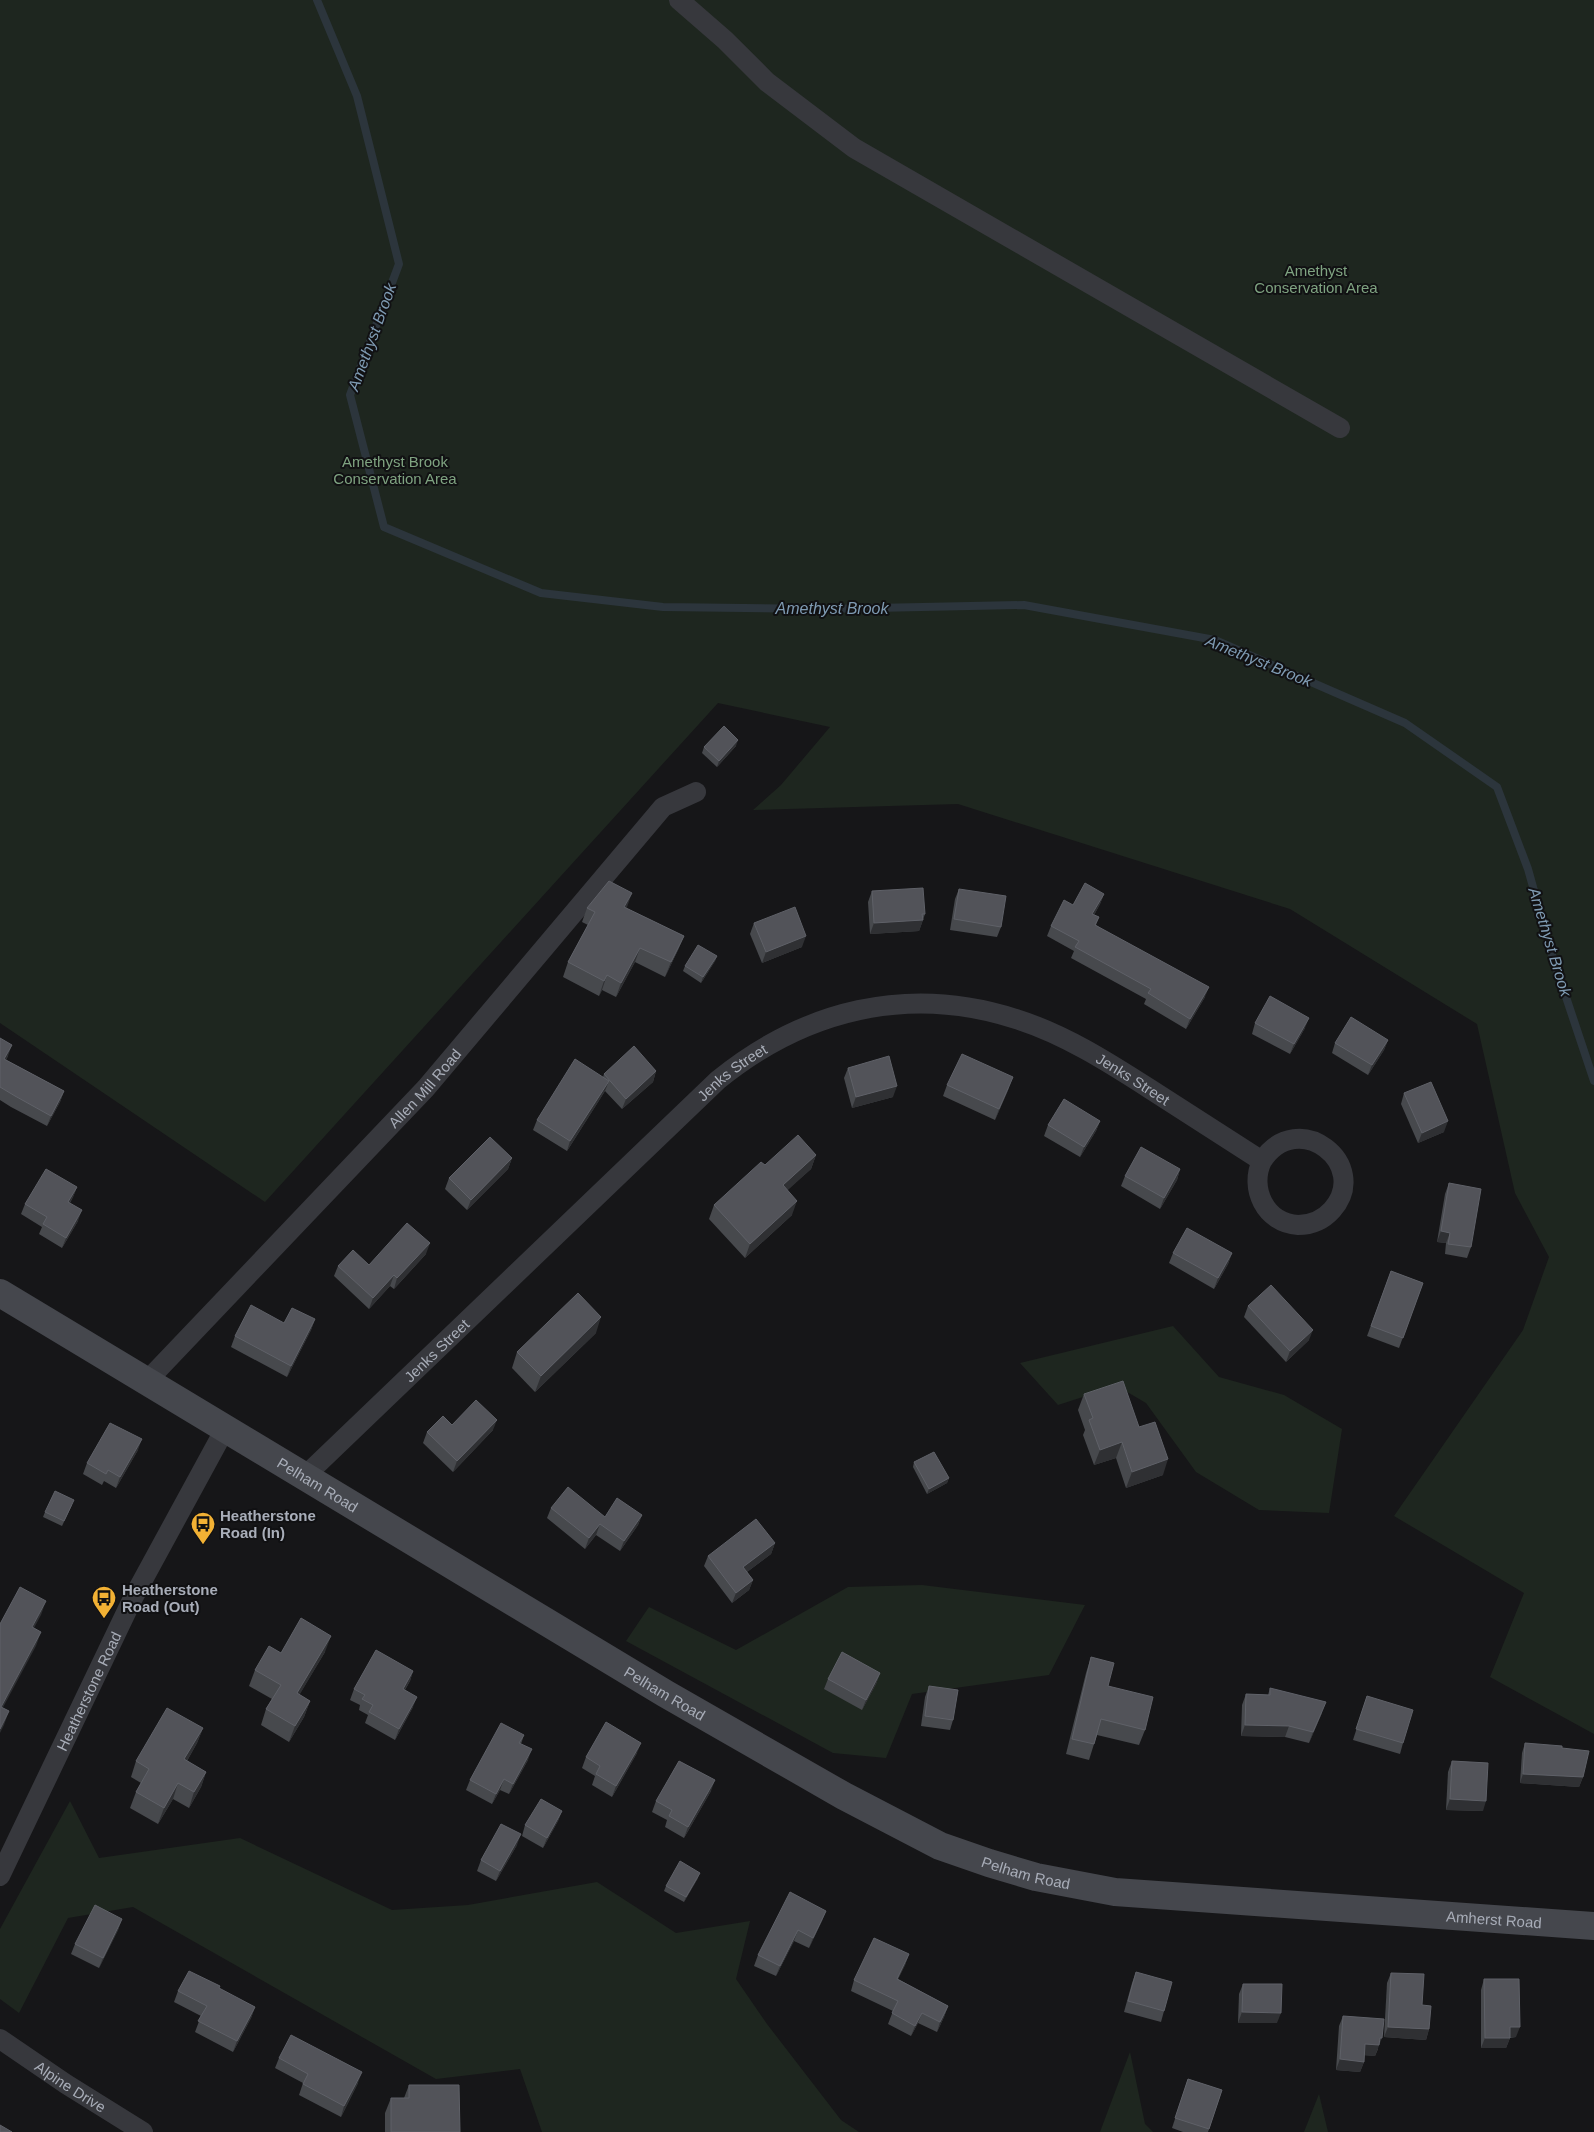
<svg xmlns="http://www.w3.org/2000/svg" width="1594" height="2132" font-family="Arial,sans-serif">
	<style>
		.green { fill: #1e261f }
		.lines { fill: none; stroke-linecap: round; stroke-linejoin: round }
		.stream { stroke: #2c353c; stroke-width: 8 }
		.street { stroke: #37383d; stroke-width: 20 }
		.secondary { stroke: #45474d; stroke-width: 28 }
		.wall { fill: #47494d }
		.shaded-wall { fill: #2f3033 }
		.building { fill: #525359; stroke: #5f6168 }
		.labels { text-anchor: middle; dominant-baseline: central; stroke-width: 4; stroke-linejoin: round; paint-order: stroke }
		.park-label { font-size: 15px; fill: #7fa381; stroke: #111113 }
		.street-label { font-size: 15px; fill: #a8adb8; stroke: #111113 }
		.poi-label { font-size: 15px; font-weight: bold; fill: #a8adb8; stroke: #111113; text-anchor: start }
		.water-label { font-size: 16px; font-style: italic; fill: #7f9bb3; stroke: #111113 }
	</style>
	<rect width="100%" height="100%" fill="#161618"/>
	<g class="green">
		<polygon points="0,0 1594,0 1594,1734 1490,1677 1524,1593 1394,1516 1523,1330 1549,1257 1515,1193 1477,1024 1290,909 958,804 753,810 781,785 830,727 718,703 265,1202 0,1023"/>
		<polygon points="1173,1326 1219,1377 1284,1395 1342,1429 1329,1513 1259,1510 1196,1472 1146,1403 1117,1386 1058,1405 1020,1363"/>
		<polygon points="922,1585 1085,1605 1049,1675 912,1694 886,1758 833,1753 626,1641 649,1607 736,1650 848,1587"/>
		<polygon points="70,1801 99,1858 240,1838 392,1910 468,1905 597,1882 676,1933 750,1921 736,1979 767,2024 841,2120 859,2132 542,2132 520,2069 436,2079 133,1907 68,1918 19,2013 0,1999 0,1929"/>
		<polygon points="1130,2052 1145,2124 1153,2132 1100,2132"/>
		<polygon points="1319,2094 1328,2132 1304,2132"/>
	</g>
	<g class="lines">
		<polyline class="stream" points="317,0 357,96 399,264 350,395 384,527 541,593 663,607 826,609 1024,605 1215,640 1405,723 1497,787 1528,869 1552,955 1594,1081"/>
		<g class="street">
			<polyline points="679,0 725,40 767,82 854,148 1340,428"/>
			<path id="s1" d="M 146,1382 L 426,1088 L 663,807 L 696,792"/>
			<path id="s2" d="M 305,1476 L 718,1080 C 804,1010 908,984 1016,1019 C 1064,1034 1108,1062 1150,1089 C 1187,1113 1225,1137 1262,1161 C 1249,1188 1265,1223 1298,1225 C 1311,1225 1323,1220 1332,1210 C 1372,1165 1298,1106 1262,1161"/>
			<path id="s3" d="M 0,1876 L 133,1598 L 225,1429"/>
			<path id="s4" d="M 0,2039 L 66,2084 L 143,2132"/>
		</g>
		<path class="secondary" id="s5" d="M 0,1293 L 666,1694 L 844,1796 L 940,1846 L 989,1863 L 1036,1877 L 1115,1892 L 1594,1926"/>
	</g>
	<g class="wall">
		<polygon points="736,746 717,767 702,753 704,747"/>
		<polygon points="959,889 1001,927 997,937 950,930 955,899"/>
		<polygon points="872,891 925,914 919,931 870,934 868,902"/>
		<polygon points="1104,894 1100,904 1094,915 1099,917 1096,925 1205,997 1186,1029 1144,1004 1146,999 1071,958 1074,951 1047,936 1051,926 1073,905"/>
		<polygon points="587,908 626,908 684,936 678,950 665,977 635,962 616,997 602,990 599,996 563,977 568,962 588,925 582,922"/>
		<polygon points="754,923 802,947 762,963 750,934"/>
		<polygon points="717,956 715,961 701,983 683,971 685,966"/>
		<polygon points="1255,1023 1305,1028 1290,1054 1252,1034"/>
		<polygon points="0,1038 8,1056 6,1060 64,1091 60,1102 47,1126 11,1107 0,1100"/>
		<polygon points="1388,1040 1384,1050 1368,1075 1332,1053 1335,1043"/>
		<polygon points="848,1068 893,1097 852,1108 844,1078"/>
		<polygon points="656,1071 653,1082 622,1109 605,1091 567,1151 533,1130 537,1120 603,1077 604,1074"/>
		<polygon points="947,1085 1009,1088 995,1120 943,1096"/>
		<polygon points="1404,1093 1444,1132 1418,1143 1401,1104"/>
		<polygon points="1100,1121 1096,1131 1080,1157 1044,1136 1048,1125"/>
		<polygon points="816,1155 811,1169 787,1190 792,1215 745,1258 709,1219 714,1205 765,1165"/>
		<polygon points="512,1158 508,1169 467,1210 445,1189 449,1178"/>
		<polygon points="1180,1169 1177,1180 1160,1209 1121,1186 1125,1176"/>
		<polygon points="1449,1183 1471,1247 1467,1258 1445,1254 1446,1243 1437,1242 1445,1194"/>
		<polygon points="77,1187 73,1197 70,1203 78,1221 62,1248 39,1234 42,1227 21,1214 25,1204"/>
		<polygon points="1173,1253 1232,1253 1228,1264 1214,1289 1169,1263"/>
		<polygon points="426,1254 394,1289 390,1286 369,1309 334,1276 338,1266 369,1265"/>
		<polygon points="1391,1271 1423,1283 1399,1348 1367,1336"/>
		<polygon points="1248,1306 1309,1340 1286,1362 1244,1317"/>
		<polygon points="315,1319 311,1330 287,1377 231,1347 235,1336 284,1323"/>
		<polygon points="596,1333 535,1392 512,1368 517,1352"/>
		<polygon points="1084,1394 1139,1427 1163,1475 1126,1488 1116,1458 1094,1465 1083,1435 1085,1430 1078,1410"/>
		<polygon points="493,1430 453,1472 423,1443 427,1432"/>
		<polygon points="138,1450 116,1488 104,1481 102,1485 83,1474 87,1463"/>
		<polygon points="914,1462 949,1478 947,1483 927,1494 913,1467"/>
		<polygon points="72,1505 62,1526 43,1517 45,1512"/>
		<polygon points="551,1508 605,1517 642,1515 638,1525 620,1551 596,1535 585,1549 547,1518"/>
		<polygon points="775,1543 771,1554 747,1572 753,1580 749,1590 732,1603 704,1566 708,1556"/>
		<polygon points="325,1652 299,1695 310,1701 304,1717 289,1742 261,1725 266,1709 272,1699 249,1686 255,1670 281,1653"/>
		<polygon points="1091,1657 1108,1686 1145,1730 1139,1745 1097,1735 1094,1744 1089,1760 1066,1754 1086,1673"/>
		<polygon points="413,1671 410,1681 405,1690 413,1707 395,1740 365,1723 368,1715 359,1710 360,1705 350,1700 354,1689"/>
		<polygon points="880,1673 876,1684 862,1710 824,1689 828,1679"/>
		<polygon points="929,1686 953,1720 950,1730 921,1726 925,1697"/>
		<polygon points="1270,1688 1322,1713 1309,1743 1285,1737 1241,1736 1242,1705 1246,1694 1268,1695"/>
		<polygon points="1367,1696 1403,1743 1400,1754 1353,1740"/>
		<polygon points="203,1728 197,1743 187,1761 206,1772 201,1787 189,1808 173,1799 158,1824 130,1808 136,1792 141,1783 131,1777 136,1761"/>
		<polygon points="524,1735 521,1744 528,1760 509,1794 500,1790 492,1804 466,1790 470,1780"/>
		<polygon points="1525,1743 1562,1748 1583,1777 1579,1787 1520,1783 1522,1753"/>
		<polygon points="637,1753 612,1797 592,1785 595,1776 582,1768 586,1757"/>
		<polygon points="1452,1761 1483,1811 1446,1810 1448,1772"/>
		<polygon points="711,1791 684,1838 665,1827 667,1820 652,1812 656,1801"/>
		<polygon points="562,1811 558,1821 543,1848 522,1836 525,1825"/>
		<polygon points="517,1845 496,1881 477,1871 481,1860"/>
		<polygon points="698,1878 684,1902 664,1891 666,1886"/>
		<polygon points="826,1911 822,1921 809,1948 794,1941 776,1976 754,1966 758,1955"/>
		<polygon points="122,1919 118,1930 99,1968 71,1954 75,1944"/>
		<polygon points="909,1954 905,1965 898,1979 948,2006 944,2017 937,2032 918,2023 911,2036 888,2024 893,2011 851,1991 854,1980"/>
		<polygon points="1136,1972 1164,2011 1161,2022 1124,2012 1132,1983"/>
		<polygon points="1391,1973 1422,2005 1429,2029 1426,2040 1384,2037 1387,1983"/>
		<polygon points="1484,1979 1516,2037 1510,2038 1506,2048 1481,2048 1481,1990"/>
		<polygon points="1243,1984 1277,2023 1238,2023 1239,1994"/>
		<polygon points="219,1989 255,2007 251,2018 233,2052 195,2032 201,2016 174,2002 178,1991"/>
		<polygon points="1343,2016 1378,2049 1375,2056 1364,2055 1364,2062 1360,2072 1336,2070 1339,2026"/>
		<polygon points="279,2058 358,2083 341,2117 299,2095 303,2083 275,2068"/>
		<polygon points="1188,2079 1222,2090 1208,2132 1183,2132 1172,2128"/>
		<polygon points="409,2085 460,2132 385,2132 385,2113 391,2098 404,2098"/>
	</g>
	<g class="shaded-wall">
		<polygon points="738,740 736,746 717,767 719,761"/>
		<polygon points="632,893 627,907 619,921 624,907"/>
		<polygon points="1104,894 1100,904 1089,925 1092,914"/>
		<polygon points="923,920 919,931 870,934 874,923"/>
		<polygon points="684,936 678,950 665,977 671,962"/>
		<polygon points="806,936 802,947 762,963 766,952"/>
		<polygon points="640,948 635,962 616,997 621,983"/>
		<polygon points="717,956 715,961 701,983 703,977"/>
		<polygon points="607,975 602,990 599,996 604,981"/>
		<polygon points="1209,987 1205,997 1186,1029 1190,1019"/>
		<polygon points="1309,1018 1305,1028 1290,1054 1294,1044"/>
		<polygon points="1388,1040 1384,1050 1368,1075 1372,1065"/>
		<polygon points="12,1045 8,1056 0,1070 4,1059"/>
		<polygon points="656,1071 653,1082 622,1109 626,1099"/>
		<polygon points="1013,1077 1009,1088 995,1120 999,1109"/>
		<polygon points="609,1081 605,1091 567,1151 570,1141"/>
		<polygon points="897,1086 893,1097 852,1108 856,1097"/>
		<polygon points="64,1091 60,1102 47,1126 51,1116"/>
		<polygon points="1100,1121 1096,1131 1080,1157 1084,1147"/>
		<polygon points="1448,1121 1444,1132 1418,1143 1422,1133"/>
		<polygon points="816,1155 811,1169 778,1199 783,1185"/>
		<polygon points="512,1158 508,1169 467,1210 471,1200"/>
		<polygon points="1180,1169 1177,1180 1160,1209 1164,1198"/>
		<polygon points="77,1187 73,1197 64,1212 68,1202"/>
		<polygon points="797,1201 792,1215 745,1258 750,1244"/>
		<polygon points="82,1210 78,1221 62,1248 66,1238"/>
		<polygon points="1441,1231 1450,1233 1446,1243 1437,1242"/>
		<polygon points="430,1243 426,1254 394,1289 397,1278"/>
		<polygon points="1232,1253 1228,1264 1214,1289 1218,1278"/>
		<polygon points="394,1275 390,1286 369,1309 373,1298"/>
		<polygon points="601,1317 596,1333 535,1392 541,1376"/>
		<polygon points="315,1319 311,1330 287,1377 291,1366"/>
		<polygon points="1313,1330 1309,1340 1286,1362 1290,1351"/>
		<polygon points="497,1420 493,1430 453,1472 457,1461"/>
		<polygon points="142,1439 138,1450 116,1488 120,1477"/>
		<polygon points="1122,1442 1116,1458 1094,1465 1100,1450"/>
		<polygon points="1168,1459 1163,1475 1126,1488 1132,1472"/>
		<polygon points="949,1478 947,1483 927,1494 929,1489"/>
		<polygon points="642,1515 638,1525 620,1551 624,1541"/>
		<polygon points="600,1524 596,1535 585,1549 589,1538"/>
		<polygon points="775,1543 771,1554 739,1578 743,1567"/>
		<polygon points="753,1580 749,1590 732,1603 736,1593"/>
		<polygon points="46,1601 41,1615 27,1641 32,1627"/>
		<polygon points="41,1632 36,1646 0,1713 0,1709"/>
		<polygon points="331,1636 325,1652 291,1709 297,1693"/>
		<polygon points="413,1671 410,1681 399,1699 403,1689"/>
		<polygon points="880,1673 876,1684 862,1710 866,1700"/>
		<polygon points="417,1697 413,1707 395,1740 399,1729"/>
		<polygon points="310,1701 304,1717 289,1742 295,1726"/>
		<polygon points="1326,1702 1322,1713 1309,1743 1313,1732"/>
		<polygon points="9,1711 4,1725 0,1733 0,1729"/>
		<polygon points="1245,1725 1289,1726 1285,1737 1241,1736"/>
		<polygon points="203,1728 197,1743 179,1775 184,1759"/>
		<polygon points="641,1743 637,1753 612,1797 616,1786"/>
		<polygon points="532,1749 528,1760 509,1794 513,1784"/>
		<polygon points="206,1772 201,1787 189,1808 194,1792"/>
		<polygon points="1523,1774 1583,1777 1579,1787 1520,1783"/>
		<polygon points="504,1779 500,1790 492,1804 496,1794"/>
		<polygon points="715,1780 711,1791 684,1838 688,1827"/>
		<polygon points="178,1783 173,1799 158,1824 164,1808"/>
		<polygon points="1450,1799 1486,1801 1483,1811 1446,1810"/>
		<polygon points="562,1811 558,1821 543,1848 547,1838"/>
		<polygon points="521,1834 517,1845 496,1881 500,1871"/>
		<polygon points="700,1873 698,1878 684,1902 686,1897"/>
		<polygon points="826,1911 822,1921 809,1948 813,1938"/>
		<polygon points="122,1919 118,1930 99,1968 103,1958"/>
		<polygon points="798,1930 794,1941 776,1976 780,1966"/>
		<polygon points="909,1954 905,1965 893,1989 897,1979"/>
		<polygon points="948,2006 944,2017 937,2032 940,2022"/>
		<polygon points="255,2007 251,2018 233,2052 237,2041"/>
		<polygon points="1242,2012 1281,2013 1277,2023 1238,2023"/>
		<polygon points="922,2013 918,2023 911,2036 915,2026"/>
		<polygon points="1388,2027 1429,2029 1426,2040 1384,2037"/>
		<polygon points="1510,2027 1520,2027 1516,2037 1506,2038"/>
		<polygon points="1380,2038 1382,2038 1375,2056 1361,2055 1365,2044"/>
		<polygon points="1485,2038 1510,2038 1506,2048 1481,2048"/>
		<polygon points="1340,2059 1364,2062 1360,2072 1336,2070"/>
		<polygon points="362,2072 358,2083 341,2117 344,2106"/>
	</g>
	<g class="building">
		<polygon points="724,726 738,740 719,761 704,747"/>
		<polygon points="609,881 632,893 624,907 684,936 671,962 640,948 621,983 607,975 604,981 568,962 595,912 587,908"/>
		<polygon points="1085,883 1104,894 1092,914 1099,917 1095,925 1209,987 1190,1019 1148,993 1151,989 1075,947 1079,941 1051,926 1064,900 1073,905"/>
		<polygon points="923,888 925,914 922,914 923,920 874,923 872,891"/>
		<polygon points="959,889 1006,896 1001,927 954,919"/>
		<polygon points="795,907 806,936 766,952 754,923"/>
		<polygon points="698,945 717,956 703,977 685,966"/>
		<polygon points="1270,996 1309,1018 1294,1044 1255,1023"/>
		<polygon points="1351,1017 1388,1040 1372,1065 1335,1043"/>
		<polygon points="0,1038 12,1045 4,1059 64,1091 51,1116 15,1096 0,1087"/>
		<polygon points="634,1046 656,1071 626,1099 604,1074"/>
		<polygon points="962,1054 1013,1077 999,1109 947,1085"/>
		<polygon points="889,1056 897,1086 856,1097 848,1068"/>
		<polygon points="575,1059 609,1081 570,1141 537,1120"/>
		<polygon points="1431,1082 1448,1121 1422,1133 1404,1093"/>
		<polygon points="1064,1099 1100,1121 1084,1147 1048,1125"/>
		<polygon points="798,1135 816,1155 783,1185 797,1201 750,1244 714,1205 761,1162 765,1165"/>
		<polygon points="490,1137 512,1158 471,1200 449,1178"/>
		<polygon points="1141,1147 1180,1169 1164,1198 1125,1176"/>
		<polygon points="46,1169 77,1187 68,1202 82,1210 66,1238 43,1224 47,1217 25,1204"/>
		<polygon points="1449,1183 1481,1189 1471,1247 1448,1244 1450,1233 1441,1231"/>
		<polygon points="407,1223 430,1243 397,1278 394,1275 373,1298 338,1266 353,1250 369,1265"/>
		<polygon points="1187,1228 1232,1253 1218,1278 1173,1253"/>
		<polygon points="1391,1271 1423,1283 1403,1338 1371,1326"/>
		<polygon points="1271,1285 1313,1330 1290,1351 1248,1306"/>
		<polygon points="578,1293 601,1317 541,1376 517,1352"/>
		<polygon points="251,1305 284,1323 292,1308 315,1319 291,1366 235,1336"/>
		<polygon points="1123,1381 1139,1427 1155,1422 1168,1459 1132,1472 1122,1442 1100,1450 1089,1420 1093,1418 1084,1394"/>
		<polygon points="476,1400 497,1420 457,1461 427,1432 443,1416 452,1425"/>
		<polygon points="110,1423 142,1439 120,1477 108,1470 106,1474 87,1463"/>
		<polygon points="934,1452 949,1478 929,1489 914,1462"/>
		<polygon points="568,1487 605,1517 617,1498 642,1515 624,1541 600,1524 589,1538 551,1508"/>
		<polygon points="55,1491 74,1500 64,1521 45,1512"/>
		<polygon points="756,1519 775,1543 743,1567 753,1580 736,1593 708,1556"/>
		<polygon points="20,1587 46,1601 32,1627 41,1632 1,1707 9,1711 0,1729 0,1624"/>
		<polygon points="301,1618 331,1636 297,1693 310,1701 295,1726 266,1709 281,1685 255,1670 269,1646 281,1653"/>
		<polygon points="376,1650 413,1671 403,1689 417,1697 399,1729 369,1712 373,1705 362,1699 365,1695 354,1689"/>
		<polygon points="842,1652 880,1673 866,1700 828,1679"/>
		<polygon points="1091,1657 1114,1663 1108,1686 1153,1697 1145,1730 1101,1719 1094,1744 1072,1739"/>
		<polygon points="929,1686 958,1690 953,1720 925,1716"/>
		<polygon points="1270,1688 1326,1702 1313,1732 1289,1726 1245,1725 1246,1694 1270,1695"/>
		<polygon points="1367,1696 1413,1710 1403,1743 1356,1729"/>
		<polygon points="167,1708 203,1728 184,1759 206,1772 194,1792 178,1783 164,1808 136,1792 149,1769 136,1761"/>
		<polygon points="606,1722 641,1743 616,1786 596,1774 600,1766 586,1757"/>
		<polygon points="501,1723 524,1735 519,1743 532,1749 513,1784 504,1779 496,1794 470,1780"/>
		<polygon points="1525,1743 1562,1746 1562,1748 1589,1751 1583,1777 1523,1774"/>
		<polygon points="679,1761 715,1780 688,1827 669,1816 672,1810 656,1801"/>
		<polygon points="1452,1761 1488,1763 1486,1801 1450,1799"/>
		<polygon points="541,1799 562,1811 547,1838 525,1825"/>
		<polygon points="501,1824 521,1834 500,1871 481,1860"/>
		<polygon points="680,1861 700,1873 686,1897 666,1886"/>
		<polygon points="790,1892 826,1911 813,1938 798,1930 780,1966 758,1955"/>
		<polygon points="95,1905 122,1919 103,1958 75,1944"/>
		<polygon points="874,1938 909,1954 897,1979 948,2006 940,2022 922,2013 915,2026 892,2013 898,2001 854,1980"/>
		<polygon points="189,1971 220,1986 219,1988 255,2007 237,2041 198,2021 207,2006 178,1991"/>
		<polygon points="1136,1972 1172,1982 1164,2011 1128,2001"/>
		<polygon points="1391,1973 1424,1974 1422,2005 1431,2006 1429,2029 1388,2027"/>
		<polygon points="1484,1979 1519,1979 1520,2027 1510,2027 1510,2038 1485,2038"/>
		<polygon points="1243,1984 1282,1984 1281,2013 1242,2012"/>
		<polygon points="1343,2016 1384,2019 1382,2038 1380,2038 1379,2045 1365,2044 1364,2062 1340,2059"/>
		<polygon points="291,2035 362,2072 344,2106 303,2084 308,2074 279,2058"/>
		<polygon points="1188,2079 1222,2090 1209,2129 1175,2118"/>
		<polygon points="409,2085 459,2085 460,2132 391,2132 391,2098 409,2098"/>
		<polygon points="0,2125 12,2132 0,2132"/>
	</g>
	<defs>
		<symbol id="bus-pin" viewBox="-11 -11 22 30"><path d="M0 17L-7.5 6A9.5 9.5 0 1 1 7.5 6Z" fill="#f2b134" stroke="#111113"/><path d="M-5-6H5V4H4V6H2V4H-2V6H-4V4H-5ZM-3.5-4V0h7V-4ZM-3.5 1.2v1.5H-2V1.2ZM2 1.2v1.5H3.5V1.2Z" fill="#111"/></symbol>
	</defs>
	<g fill-rule="evenodd">
		<use href="#bus-pin" x="189" y="1510" width="28" height="38"/>
		<use href="#bus-pin" x="90" y="1584" width="28" height="38"/>
	</g>
	<g class="labels">
		<g class="park-label">
			<text x="1316" y="270">Amethyst<tspan x="1316" dy="17">Conservation Area</tspan></text>
			<text x="395" y="461">Amethyst Brook<tspan x="395" dy="17">Conservation Area</tspan></text>
		</g>
		<g class="street-label">
			<text stroke="none"><textPath href="#s2" startOffset="588">Jenks Street</textPath></text>
			<text stroke="none"><textPath href="#s2" startOffset="1022">Jenks Street</textPath></text>
			<text stroke="none"><textPath href="#s1" startOffset="405">Allen Mill Road</textPath></text>
			<text stroke="none"><textPath href="#s2" startOffset="182">Jenks Street</textPath></text>
			<text stroke="none"><textPath href="#s5" startOffset="371">Pelham Road</textPath></text>
			<text stroke="none"><textPath href="#s3" startOffset="205">Heatherstone Road</textPath></text>
			<text stroke="none"><textPath href="#s5" startOffset="776">Pelham Road</textPath></text>
			<text stroke="none"><textPath href="#s5" startOffset="1181">Pelham Road</textPath></text>
			<text stroke="none"><textPath href="#s5" startOffset="1652">Amherst Road</textPath></text>
			<text stroke="none"><textPath href="#s4" startOffset="85">Alpine Drive</textPath></text>
		</g>
		<g class="poi-label">
			<text x="220" y="1515">Heatherstone<tspan x="220" dy="17">Road (In)</tspan></text>
			<text x="122" y="1589">Heatherstone<tspan x="122" dy="17">Road (Out)</tspan></text>
		</g>
		<g class="water-label">
			<text transform="translate(372 337) rotate(-70)">Amethyst Brook</text>
			<text x="832" y="608">Amethyst Brook</text>
			<text transform="translate(1259 661) rotate(22)">Amethyst Brook</text>
			<text transform="translate(1550 942) rotate(73)">Amethyst Brook</text>
		</g>
	</g>
</svg>
